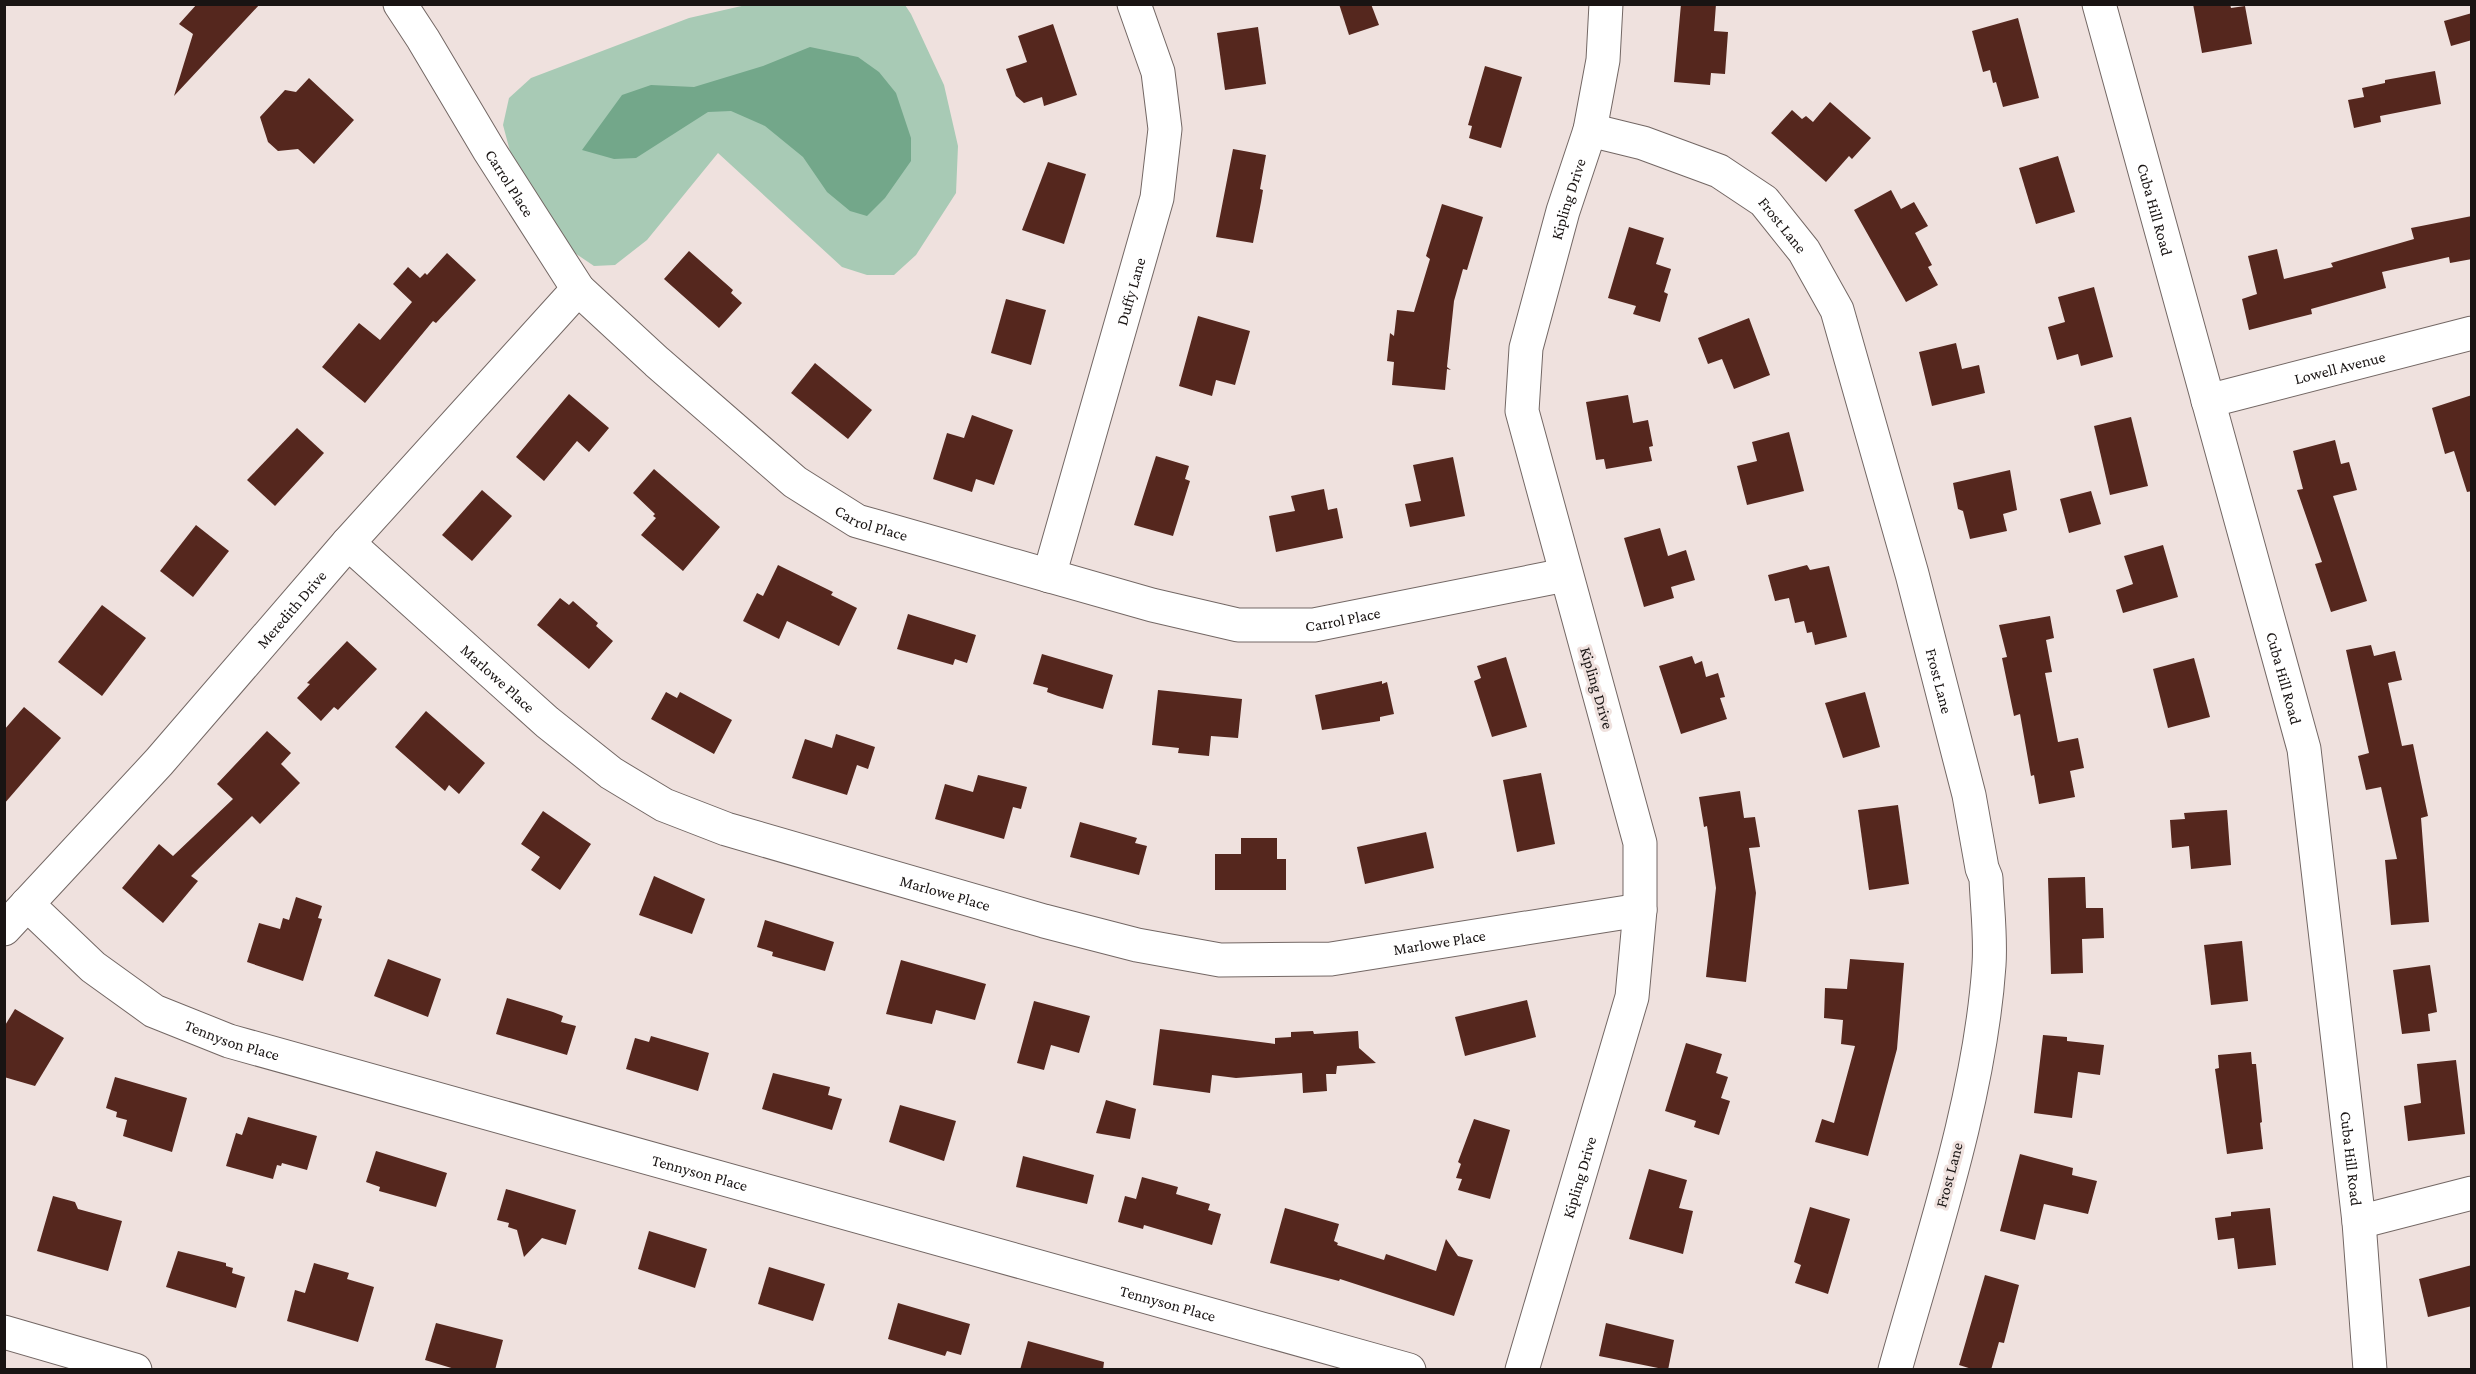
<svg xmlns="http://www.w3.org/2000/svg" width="2476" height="1374" font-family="'Crimson Pro',serif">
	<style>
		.green { fill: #a8cab5 }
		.water { fill: #73a78a }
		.building { fill: #55271e }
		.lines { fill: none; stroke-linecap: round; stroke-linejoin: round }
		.minor-casing { stroke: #736764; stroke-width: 35 }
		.major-casing { stroke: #736764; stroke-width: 35 }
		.minor { stroke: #fff; stroke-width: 33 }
		.major { stroke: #fff; stroke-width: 33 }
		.labels { text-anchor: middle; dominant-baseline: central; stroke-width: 6; stroke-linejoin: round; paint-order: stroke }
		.street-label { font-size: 16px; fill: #191413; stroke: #efe1de }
	</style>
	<rect width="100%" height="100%" fill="#efe1de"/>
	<polygon class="green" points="746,5 905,5 911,14 944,85 958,146 956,193 916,255 894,275 867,275 842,267 718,153 647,240 615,265 594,266 560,243 511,155 503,125 509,98 531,78 689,18"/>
	<polygon class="water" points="810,47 858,57 879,72 896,93 911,138 911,161 885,198 867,216 850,211 827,192 803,157 765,126 731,111 708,112 636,158 614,159 582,150 622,95 651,85 694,87 763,66"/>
	<g class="building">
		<polygon points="197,4 260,4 174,96 193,34 179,24"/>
		<polygon points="1339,4 1371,4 1379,25 1349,35"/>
		<polygon points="1681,4 1716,4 1714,31 1728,32 1725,74 1711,73 1710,85 1674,82"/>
		<polygon points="2193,4 2230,4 2231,8 2245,6 2252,44 2202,53"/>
		<polygon points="2472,13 2472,40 2451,46 2444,21"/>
		<polygon points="2018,18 2039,98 2003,107 1996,82 1993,83 1990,70 1983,72 1972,31"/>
		<polygon points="1053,24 1077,95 1044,106 1042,97 1024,103 1016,96 1006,69 1027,62 1018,36"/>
		<polygon points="1258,27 1266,84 1225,90 1217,33"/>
		<polygon points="1485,66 1522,77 1501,148 1469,138 1472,126 1468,125"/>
		<polygon points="2435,71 2441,104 2380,116 2381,122 2354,128 2348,100 2364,97 2362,88 2385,83 2385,80"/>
		<polygon points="309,78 354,120 314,164 298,149 278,151 268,142 260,117 285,90 296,92"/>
		<polygon points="1830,102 1871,138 1852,159 1849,156 1826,182 1771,133 1792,110 1802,119 1806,116 1813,122"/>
		<polygon points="1233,149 1266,155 1260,189 1263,190 1261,202 1253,243 1216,237"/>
		<polygon points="2058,156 2075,212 2036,224 2019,168"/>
		<polygon points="1048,162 1086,174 1064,244 1022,230"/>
		<polygon points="1891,190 1901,209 1914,202 1928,226 1915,233 1932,265 1928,267 1938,285 1906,302 1854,210"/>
		<polygon points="1442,204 1483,217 1467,270 1463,269 1454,301 1447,367 1451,370 1447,369 1445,390 1392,385 1394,362 1387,361 1390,333 1394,336 1397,310 1414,312 1430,259 1426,256"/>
		<polygon points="2472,216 2472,259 2450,263 2449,257 2382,272 2386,288 2311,309 2312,314 2249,330 2242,299 2257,294 2248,256 2277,249 2284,279 2333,267 2331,263 2414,239 2411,228"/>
		<polygon points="1629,227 1664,238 1656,264 1671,269 1664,292 1668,294 1660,322 1633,314 1636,306 1608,298"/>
		<polygon points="689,251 733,290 731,293 742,303 719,328 664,279"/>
		<polygon points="447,253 476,280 436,323 433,321 365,403 322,367 359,323 380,340 412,302 393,284 408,267 420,278 425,273 427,275"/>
		<polygon points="2094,287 2113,357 2081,366 2078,354 2057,360 2048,327 2065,322 2058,297"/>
		<polygon points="1006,299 1046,310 1031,365 991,353"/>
		<polygon points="1198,316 1250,331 1235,385 1216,380 1212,396 1179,386"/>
		<polygon points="1749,318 1770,375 1734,389 1722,359 1708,364 1698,338"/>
		<polygon points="1956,343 1962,369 1979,365 1985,393 1932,406 1919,352"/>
		<polygon points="815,363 872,410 848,439 791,393"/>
		<polygon points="569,394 609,428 589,452 577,441 544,481 516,457"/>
		<polygon points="1628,395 1633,423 1648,420 1653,446 1649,447 1652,461 1606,469 1604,459 1596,460 1586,402"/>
		<polygon points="2472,395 2472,491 2467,492 2454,451 2445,454 2432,408"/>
		<polygon points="972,415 1013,430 994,485 976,479 972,492 933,479 947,433 964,438"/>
		<polygon points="2131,417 2148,486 2110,495 2094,426"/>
		<polygon points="297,428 324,453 275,506 247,480"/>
		<polygon points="1789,432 1804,491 1747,505 1737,466 1757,461 1752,442"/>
		<polygon points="2335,440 2341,464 2349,462 2357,490 2333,496 2367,601 2331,612 2315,564 2322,562 2297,490 2303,489 2293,451"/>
		<polygon points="1156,456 1189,466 1185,479 1190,481 1173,536 1134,525"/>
		<polygon points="1453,457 1465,516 1410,527 1405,504 1421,501 1413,465"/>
		<polygon points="654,469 720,527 683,571 641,535 656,518 653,516 655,514 633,493"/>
		<polygon points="2010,470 2017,510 2003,514 2007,531 1970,539 1963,511 1958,509 1953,483"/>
		<polygon points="1324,489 1328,510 1337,508 1343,538 1276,552 1269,516 1295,511 1291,496"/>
		<polygon points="482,490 512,516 472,561 442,535"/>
		<polygon points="2091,491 2101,524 2069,533 2060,499"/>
		<polygon points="196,525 229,551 193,597 160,571"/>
		<polygon points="1660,528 1668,556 1686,550 1695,580 1671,587 1674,598 1644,607 1624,538"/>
		<polygon points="2163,545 2178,597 2123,613 2116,590 2133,584 2124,556"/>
		<polygon points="778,565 833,592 831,595 857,608 839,646 787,621 779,639 743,621 757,593 763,596"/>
		<polygon points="1807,565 1810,570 1829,566 1847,637 1815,645 1812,632 1807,633 1804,621 1795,623 1789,598 1775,601 1768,575"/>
		<polygon points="560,598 569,605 573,601 598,623 596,626 613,641 589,669 537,625"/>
		<polygon points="102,605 146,638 102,696 58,662"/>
		<polygon points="908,614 976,635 967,663 955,659 953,665 897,649"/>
		<polygon points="2050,616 2054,638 2046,640 2052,672 2045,673 2058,742 2078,738 2084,768 2070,771 2075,797 2039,804 2034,775 2031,776 2020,714 2014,716 2002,658 2007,657 1999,625"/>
		<polygon points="347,641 377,669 338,710 334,707 321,721 297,698 310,684 307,683"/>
		<polygon points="2371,645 2374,656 2395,651 2402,680 2388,683 2402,746 2413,744 2428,816 2421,818 2429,922 2391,925 2385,860 2397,859 2381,787 2366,790 2358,756 2369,753 2346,650"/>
		<polygon points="1042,654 1113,675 1103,709 1058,696 1047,692 1048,688 1033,684"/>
		<polygon points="1692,656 1695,664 1702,661 1706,677 1718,673 1725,697 1720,698 1727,719 1681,734 1659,666"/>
		<polygon points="1506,657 1527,727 1492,737 1474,681 1481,678 1477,666"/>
		<polygon points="2194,658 2210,717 2168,728 2153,669"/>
		<polygon points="1382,681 1382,684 1387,682 1394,714 1380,717 1380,721 1322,730 1315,695"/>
		<polygon points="1158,690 1242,699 1238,738 1211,736 1209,756 1178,753 1179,748 1152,745"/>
		<polygon points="666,692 677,698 680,692 732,720 714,754 651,719"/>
		<polygon points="1865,692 1880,747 1843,758 1825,703"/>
		<polygon points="24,707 61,738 4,804 4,730"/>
		<polygon points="426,711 485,763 459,794 449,785 445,791 395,747"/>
		<polygon points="267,731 291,753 281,764 300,783 260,824 252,816 191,876 198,881 163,923 122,888 159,844 173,856 233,799 217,784"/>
		<polygon points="836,734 875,747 868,769 857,765 847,795 792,778 805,739 832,748"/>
		<polygon points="1541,773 1555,844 1517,852 1503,780"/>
		<polygon points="978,775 1027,787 1021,809 1013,807 1004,839 935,819 945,784 973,792"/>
		<polygon points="1740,791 1744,818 1755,817 1760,847 1749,848 1756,893 1746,982 1706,977 1716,888 1707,826 1704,827 1699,797"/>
		<polygon points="1898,805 1909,884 1869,890 1858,810"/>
		<polygon points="2227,810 2231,865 2191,869 2189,846 2172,848 2170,820 2185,819 2184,813"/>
		<polygon points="543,811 591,844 560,890 531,870 540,857 521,844"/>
		<polygon points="1080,822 1137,838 1135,843 1147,846 1139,875 1070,857"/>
		<polygon points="1426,832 1434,868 1365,884 1357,847"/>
		<polygon points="1241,838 1277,838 1277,859 1286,859 1286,890 1215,890 1215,854 1241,854"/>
		<polygon points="654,876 705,899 692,934 639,915"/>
		<polygon points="2085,877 2086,908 2103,908 2104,938 2082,939 2083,973 2051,974 2048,878"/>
		<polygon points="296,897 322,906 318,918 322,919 303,981 247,962 259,923 280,929 283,918 289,920"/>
		<polygon points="765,920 834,942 825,971 772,956 773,952 757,947"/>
		<polygon points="2242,941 2248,1001 2211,1005 2204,945"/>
		<polygon points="388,959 441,979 428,1017 374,996"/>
		<polygon points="1850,959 1904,963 1897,1049 1868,1156 1815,1142 1822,1119 1834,1123 1855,1046 1841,1044 1843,1020 1824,1018 1825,988 1847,989"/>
		<polygon points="901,960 986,984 975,1020 936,1010 932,1024 886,1014"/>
		<polygon points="2430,965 2437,1012 2428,1014 2430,1031 2402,1034 2393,970"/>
		<polygon points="507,998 553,1012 563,1016 561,1022 576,1026 567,1055 496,1034"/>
		<polygon points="1527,1000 1536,1037 1465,1056 1455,1017"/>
		<polygon points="1034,1001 1090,1016 1079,1053 1051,1045 1044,1070 1017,1063"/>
		<polygon points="15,1009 64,1038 35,1086 4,1077 4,1027"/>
		<polygon points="1160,1029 1275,1044 1275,1038 1291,1037 1291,1032 1313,1031 1314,1034 1358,1031 1359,1048 1376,1063 1337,1066 1336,1074 1326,1074 1327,1091 1303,1093 1302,1073 1236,1078 1212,1075 1210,1093 1153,1085"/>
		<polygon points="2043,1035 2067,1037 2067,1041 2104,1045 2100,1075 2078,1072 2072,1118 2034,1113"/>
		<polygon points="651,1036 709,1053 698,1091 626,1069 635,1038 649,1042"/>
		<polygon points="1686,1043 1722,1054 1716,1073 1728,1077 1721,1098 1730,1101 1719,1135 1694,1127 1696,1121 1665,1111"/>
		<polygon points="2251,1052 2252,1064 2256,1064 2262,1122 2260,1123 2263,1149 2227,1154 2215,1069 2219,1068 2218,1055"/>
		<polygon points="2456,1060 2465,1134 2408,1141 2404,1106 2421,1103 2417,1064"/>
		<polygon points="773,1073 830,1087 828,1095 842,1099 832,1130 762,1109"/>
		<polygon points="115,1077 187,1098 172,1152 123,1136 127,1120 116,1117 117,1112 106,1108"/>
		<polygon points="1106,1100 1136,1109 1130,1139 1096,1133"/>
		<polygon points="900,1105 956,1121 944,1161 889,1142"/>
		<polygon points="248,1117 317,1136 307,1170 282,1163 281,1166 277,1165 273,1179 226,1166 236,1133 242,1135"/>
		<polygon points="1474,1119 1510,1130 1490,1199 1458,1190 1462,1179 1456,1178 1461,1164 1458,1162"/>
		<polygon points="376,1151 447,1173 436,1207 379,1191 380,1187 366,1182"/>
		<polygon points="2020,1154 2073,1168 2072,1175 2097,1181 2088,1214 2044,1204 2035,1240 2000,1231"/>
		<polygon points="1023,1156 1094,1175 1087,1204 1016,1187"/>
		<polygon points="1649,1169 1687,1180 1679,1208 1693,1211 1683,1254 1629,1239"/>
		<polygon points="1142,1177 1178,1187 1176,1194 1210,1204 1208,1210 1221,1214 1212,1245 1144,1225 1143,1229 1118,1222 1125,1196 1136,1199"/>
		<polygon points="506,1189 576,1210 566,1245 542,1238 524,1257 517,1230 508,1227 509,1223 497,1220"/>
		<polygon points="53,1196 75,1202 78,1209 122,1221 108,1271 37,1251"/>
		<polygon points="1810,1207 1850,1219 1828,1294 1795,1283 1801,1265 1794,1262"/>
		<polygon points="1285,1208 1339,1224 1334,1241 1338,1243 1337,1245 1384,1260 1386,1254 1436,1271 1446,1239 1458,1256 1473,1260 1454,1316 1340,1279 1339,1281 1270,1263"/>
		<polygon points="2270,1208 2276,1265 2238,1269 2234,1238 2218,1240 2215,1218 2231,1216 2231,1212"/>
		<polygon points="649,1231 707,1249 695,1288 638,1269"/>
		<polygon points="178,1251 226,1263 226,1266 233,1268 232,1273 245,1277 236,1308 166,1287"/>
		<polygon points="314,1263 349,1273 347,1279 374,1287 358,1342 287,1321 295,1290 305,1293"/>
		<polygon points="2472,1265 2472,1306 2428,1317 2419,1279"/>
		<polygon points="769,1267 825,1284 813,1321 758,1304"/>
		<polygon points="1985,1275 2019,1285 2004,1343 1999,1342 1991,1370 1975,1370 1959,1365"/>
		<polygon points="898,1303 970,1324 961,1355 947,1351 945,1356 888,1339"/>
		<polygon points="436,1323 503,1340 495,1370 458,1370 425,1360"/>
		<polygon points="1606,1323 1674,1340 1668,1370 1599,1356"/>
		<polygon points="1028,1341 1104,1362 1103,1370 1020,1370"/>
	</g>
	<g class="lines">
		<defs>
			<g id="minor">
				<path id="s1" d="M 400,4 L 423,39 L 489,150 L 578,289 L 657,362 L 795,482 L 857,521 L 1152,605 L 1238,625 L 1314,625 L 1565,575"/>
				<path id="s2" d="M 1590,130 L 1643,143 L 1719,171 L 1764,201 L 1804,251 L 1837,310 L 1912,574 L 1969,795 L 1982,868 L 1986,878 C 1987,906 1991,936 1989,965 C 1980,1098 1931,1241 1895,1370"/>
				<path id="s3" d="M 2208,401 L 2472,333"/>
				<path id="s4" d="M 348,543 L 547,722 L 611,773 L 664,805 L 726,829 L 1044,921 L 1137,945 L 1220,960 L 1331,959 L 1640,910"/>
				<path id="s5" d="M 1049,576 L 1157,198 L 1165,129 L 1158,72 L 1134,4"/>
				<path id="s6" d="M 27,904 L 93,967 L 154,1011 L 229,1041 L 1409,1370"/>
				<path id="s7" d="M 4,929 L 159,762 L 348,543 L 578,289"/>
				<polyline points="2359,1222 2472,1193"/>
				<polyline points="4,1332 135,1370"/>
				<path id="s8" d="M 1522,1370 L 1632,997 L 1640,910 L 1640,843 L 1522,411 L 1526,348 L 1563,211 L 1590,130 L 1603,60 L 1606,4"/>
			</g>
			<g id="major">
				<path id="s9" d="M 2099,4 L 2304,749 L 2359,1222 L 2370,1370"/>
			</g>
		</defs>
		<use href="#minor" class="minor-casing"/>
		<use href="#major" class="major-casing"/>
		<use href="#minor" class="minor"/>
		<use href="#major" class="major"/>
	</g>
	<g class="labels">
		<g class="street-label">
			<text stroke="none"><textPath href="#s1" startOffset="210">Carrol Place</textPath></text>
			<text stroke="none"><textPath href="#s8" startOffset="1209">Kipling Drive</textPath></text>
			<text stroke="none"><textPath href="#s9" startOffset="213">Cuba Hill Road</textPath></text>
			<text stroke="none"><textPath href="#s2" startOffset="220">Frost Lane</textPath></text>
			<text stroke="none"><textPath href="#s5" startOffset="296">Duffy Lane</textPath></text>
			<text stroke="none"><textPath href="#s3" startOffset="136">Lowell Avenue</textPath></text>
			<text stroke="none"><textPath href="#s1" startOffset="714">Carrol Place</textPath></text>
			<text stroke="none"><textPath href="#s7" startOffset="430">Meredith Drive</textPath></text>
			<text stroke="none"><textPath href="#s1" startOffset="1200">Carrol Place</textPath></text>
			<text stroke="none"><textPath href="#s9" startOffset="699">Cuba Hill Road</textPath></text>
			<text stroke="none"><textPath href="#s4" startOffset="202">Marlowe Place</textPath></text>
			<text stroke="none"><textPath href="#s2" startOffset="706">Frost Lane</textPath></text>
			<text transform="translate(1597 688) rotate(74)">Kipling Drive</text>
			<text stroke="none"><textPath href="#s4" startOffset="706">Marlowe Place</textPath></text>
			<text stroke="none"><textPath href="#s4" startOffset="1210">Marlowe Place</textPath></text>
			<text stroke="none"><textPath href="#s6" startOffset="250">Tennyson Place</textPath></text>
			<text stroke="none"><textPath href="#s9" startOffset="1185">Cuba Hill Road</textPath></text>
			<text stroke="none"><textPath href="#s6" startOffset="736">Tennyson Place</textPath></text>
			<text transform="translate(1949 1175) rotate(-75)">Frost Lane</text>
			<text stroke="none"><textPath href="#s8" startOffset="201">Kipling Drive</textPath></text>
			<text stroke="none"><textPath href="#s6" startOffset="1222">Tennyson Place</textPath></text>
		</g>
	</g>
	<rect width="2476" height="1374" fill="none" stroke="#191413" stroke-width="12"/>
</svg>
